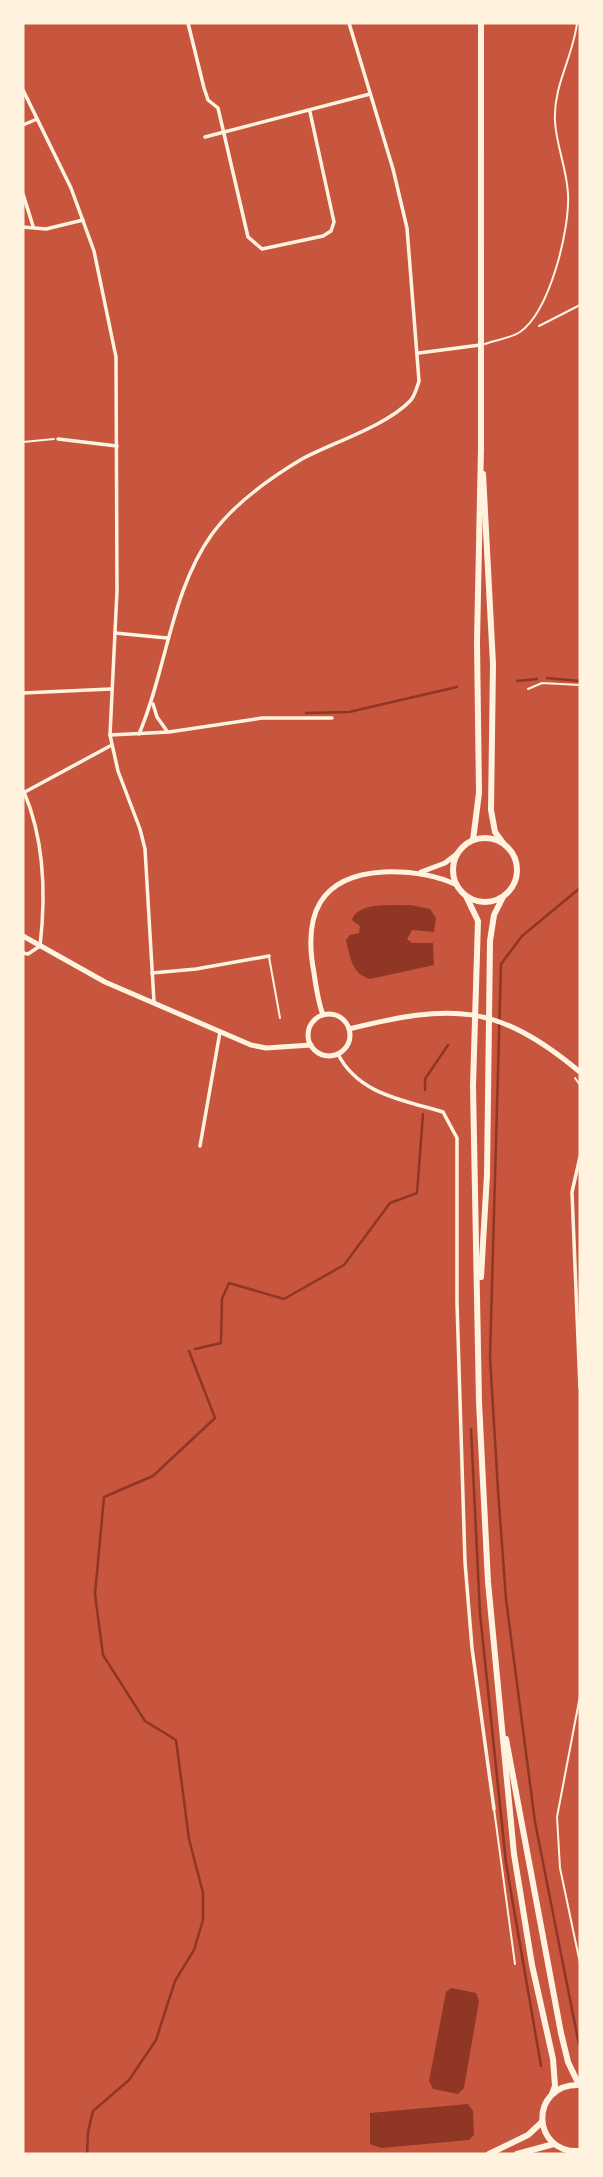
<svg xmlns="http://www.w3.org/2000/svg" width="603" height="2177" font-family="Raleway,sans-serif">
	<style>
		.water { fill: #8f3625 }
		.lines { fill: none; stroke-linecap: round; stroke-linejoin: round }
		.stream { stroke: #8f3625; stroke-width: 2.5 }
		.path { stroke: #fff3e0; stroke-width: 2 }
		.service { stroke: #fff3e0; stroke-width: 2 }
		.minor { stroke: #fff3e0; stroke-width: 3.5 }
		.secondary { stroke: #fff3e0; stroke-width: 5 }
		.primary { stroke: #fff3e0; stroke-width: 6 }
	</style>
	<rect width="100%" height="100%" fill="#c8553d"/>
	<g class="water">
		<path d="M 411,905 L 430,909 L 436,918 L 434,932 L 412,930 L 407,939 L 412,943 L 433,943 L 434,965 L 370,979 C 352,974 350,957 346,940 L 350,935 L 359,933 L 360,926 L 352,920 C 358,901 395,906 411,905 Z"/>
		<polygon points="451,1988 476,1993 479,2001 464,2088 458,2094 433,2089 429,2081 446,1992"/>
		<polygon points="468,2104 473,2111 474,2135 469,2140 381,2148 370,2144 370,2113"/>
	</g>
	<g class="lines">
		<g class="stream">
			<polyline points="547,678 580,681"/>
			<polyline points="517,681 537,679"/>
			<polyline points="306,713 349,712 457,687"/>
			<polyline points="425,1090 425,1079 448,1045"/>
			<polyline points="195,1349 221,1343 222,1299 229,1283 284,1299 344,1265 390,1203 417,1193 423,1114"/>
			<polyline points="471,1429 480,1613 506,1863 541,2066"/>
			<polyline points="579,2045 535,1822 506,1599 498,1490 490,1357 501,964 522,936 580,888"/>
			<polyline points="87,2154 88,2132 93,2111 129,2080 156,2040 175,1981 194,1950 203,1920 203,1893 189,1839 176,1740 145,1721 103,1655 95,1594 104,1497 153,1476 215,1418 189,1351"/>
		</g>
		<g class="path">
			<polyline points="539,326 580,305"/>
			<polyline points="23,442 54,439"/>
			<polyline points="528,689 542,683 580,685"/>
			<polyline points="575,1078 580,1085"/>
			<polyline points="580,1696 557,1817 560,1868 580,1963"/>
		</g>
		<g class="service">
			<path d="M 485,344 C 496,340 511,338 520,332 C 550,311 570,229 568,194 C 567,169 556,145 555,121 C 553,86 573,57 577,23"/>
			<polyline points="269,957 280,1018"/>
			<polyline points="494,1809 515,1964"/>
		</g>
		<g class="minor">
			<polyline points="188,23 204,88 208,100 218,108 248,237 262,249 323,236 331,231 334,222 310,112"/>
			<polyline points="23,90 71,188 94,251 116,357 117,591 110,735 118,771 140,829 145,849 154,1002"/>
			<polyline points="23,125 37,119"/>
			<polyline points="205,137 370,94"/>
			<polyline points="23,194 33,226"/>
			<polyline points="23,227 46,229 83,220"/>
			<polyline points="419,353 480,345"/>
			<polyline points="58,439 117,446"/>
			<polyline points="115,633 167,638"/>
			<polyline points="23,693 111,689"/>
			<polyline points="153,704 157,717 167,731"/>
			<path d="M 139,734 C 167,669 170,593 212,534 C 234,504 270,478 302,459 C 334,442 386,426 410,401 C 415,396 417,387 419,381 L 407,228 L 393,169 L 349,23"/>
			<polyline points="110,735 169,732 262,718 332,718"/>
			<polyline points="23,793 110,746"/>
			<path d="M 23,953 L 28,954 L 40,946 C 46,895 44,839 24,792"/>
			<polyline points="152,973 196,969 269,956"/>
			<path d="M 338,1054 C 358,1094 403,1100 443,1112 L 457,1138 L 457,1303 L 465,1562 L 472,1648 L 494,1809"/>
			<polyline points="200,1146 220,1032"/>
			<polyline points="580,1157 572,1192 580,1388"/>
		</g>
		<g class="secondary">
			<polyline points="421,872 445,863 458,853"/>
			<polyline points="23,936 105,982 251,1045 266,1048 311,1045"/>
			<circle cx="329" cy="1035" r="21"/>
			<path d="M 323,1015 C 318,1002 316,987 314,973 C 303,915 319,876 383,872 C 410,871 433,874 457,885"/>
			<path d="M 349,1029 C 451,1004 496,1002 580,1072"/>
		</g>
		<g class="primary">
			<polyline points="483,474 493,664 491,810 495,832 503,843"/>
			<circle cx="485" cy="870" r="32"/>
			<polyline points="473,840 479,793 477,642 481,448 481,23"/>
			<polyline points="466,896 478,921 473,1086 479,1402 488,1582 514,1854 532,1965 553,2059 555,2086 552,2094"/>
			<polyline points="481,1277 487,1175 490,941 494,915 503,897"/>
			<polyline points="506,1739 561,2033 568,2062 579,2085"/>
			<path d="M 579,2085 C 529,2084 531,2154 580,2151"/>
			<polyline points="489,2154 528,2135 542,2122"/>
			<polyline points="517,2154 554,2144"/>
		</g>
	</g>
	<rect width="603" height="2177" fill="none" stroke="#fff3e0" stroke-width="49"/>
</svg>
